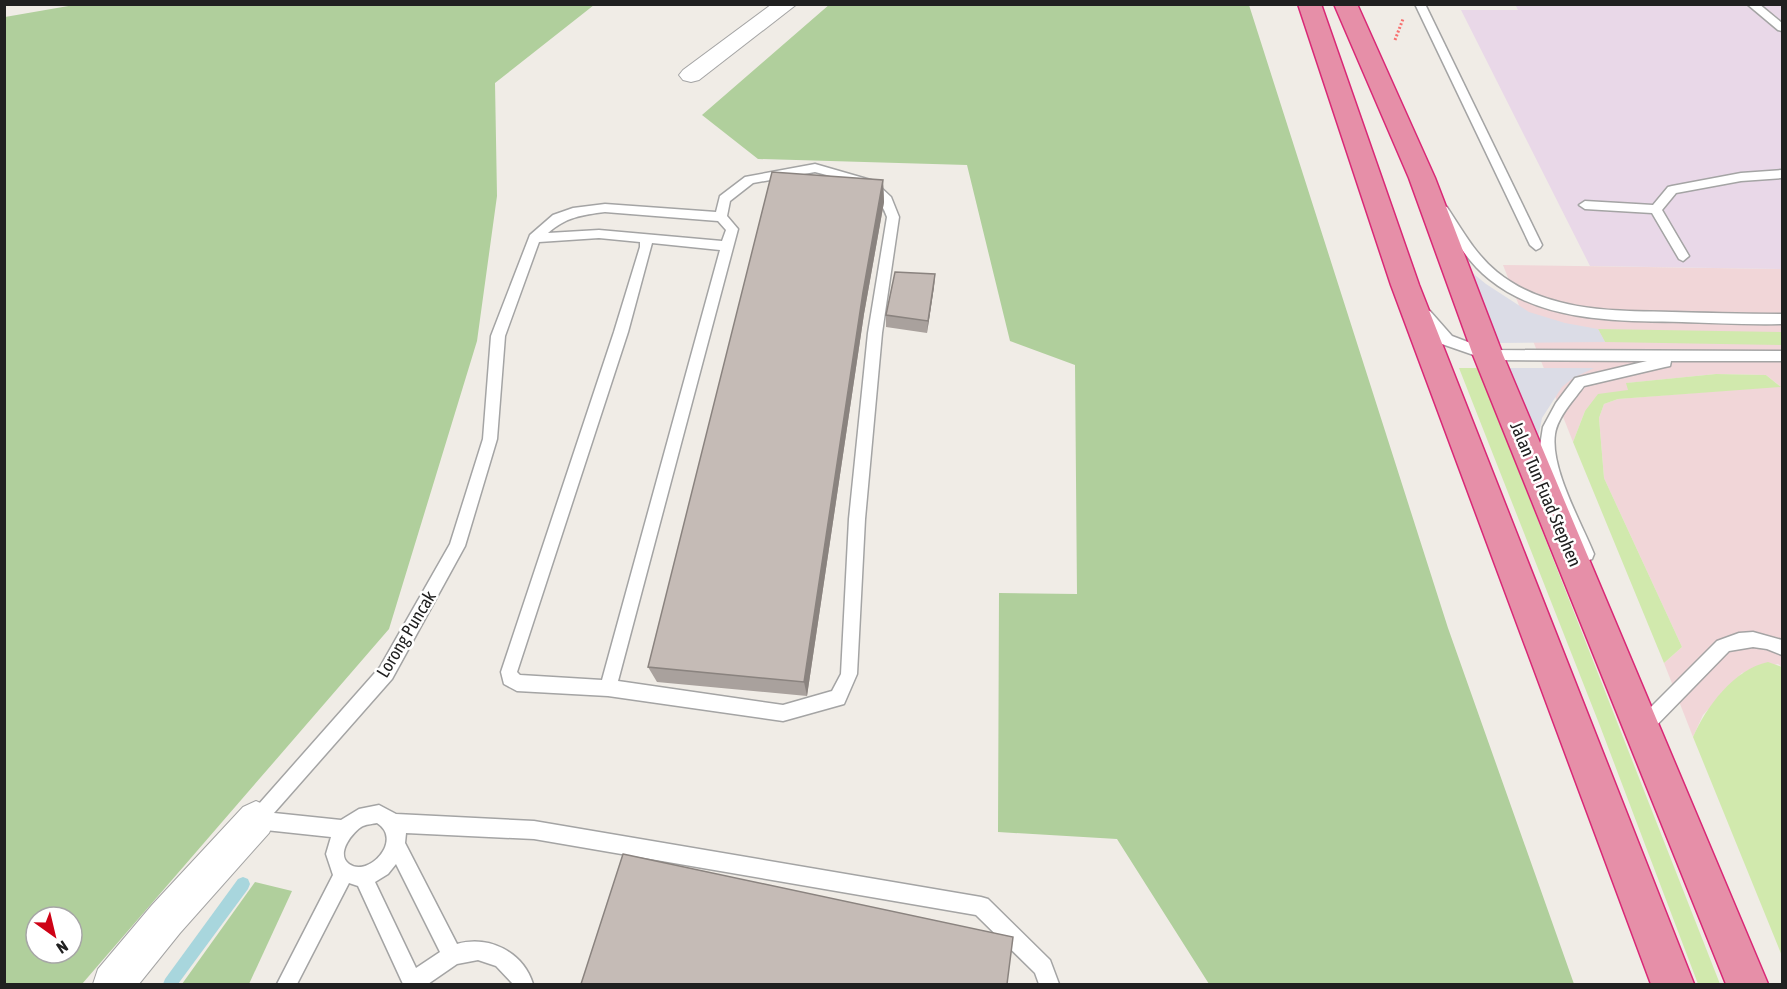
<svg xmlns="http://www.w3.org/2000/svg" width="1787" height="989" font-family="'Asap Condensed',sans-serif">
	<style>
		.commercial { fill: #f1d6d8 }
		.industrial { fill: #e9d8e8 }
		.grass { fill: #d1e9ad }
		.forest { fill: #b0cf9c; fill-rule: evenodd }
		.plaza { fill: #dbdce6 }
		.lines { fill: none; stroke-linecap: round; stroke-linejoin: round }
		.stream { fill: #a8d6dd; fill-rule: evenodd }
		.lane-casing { stroke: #a4a4a4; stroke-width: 3 }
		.street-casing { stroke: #a4a4a4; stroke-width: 2 }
		.highway-casing { stroke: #d92876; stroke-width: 3 }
		.path { stroke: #f8706f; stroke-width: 3; stroke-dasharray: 2 2; stroke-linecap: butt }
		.lane { fill: #fff; fill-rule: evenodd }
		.street { fill: #fff; fill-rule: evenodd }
		.highway { fill: #e68fa8; fill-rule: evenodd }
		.wall { fill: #a9a19d }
		.shaded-wall { fill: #8a837f }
		.building { fill: #c5bbb6; stroke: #8a837f; stroke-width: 1.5 }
		.labels { text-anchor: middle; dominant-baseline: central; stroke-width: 5; stroke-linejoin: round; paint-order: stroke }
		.street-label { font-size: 18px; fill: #202020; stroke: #fff }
	</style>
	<rect width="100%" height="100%" fill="#f0ece6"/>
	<polygon class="commercial" points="1503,265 1782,269 1782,667 1778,664 1742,673 1703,715 1693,737 1664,663 1682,647 1604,478 1599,418 1604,404 1618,399 1780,386 1766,375 1716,374 1627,383 1629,390 1585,411 1573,442"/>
	<polygon class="industrial" points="1515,4 1782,5 1782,269 1590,266 1461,10 1518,10"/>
	<g class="grass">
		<polygon points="1598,329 1782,332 1782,345 1605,342"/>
		<polygon points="1459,368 1478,368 1480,373 1720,984 1698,984 1600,726"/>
		<polygon points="1716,374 1766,375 1781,387 1618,399 1604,404 1599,418 1604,478 1682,647 1664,663 1573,442 1585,411 1598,394 1628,390 1626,383"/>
		<path d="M 1768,662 L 1782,667 L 1782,956 L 1693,737 C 1706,707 1734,669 1768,662 Z"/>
	</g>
	<g class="forest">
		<path d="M 80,4 L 594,5 L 495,83 L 497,196 L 477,341 L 389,629 L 82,984 L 5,984 L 5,17 ZM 36,917 L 72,917 L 72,953 L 36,953 Z"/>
		<polygon points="830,4 1249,5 1448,628 1574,984 1209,984 1117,839 998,832 999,593 1077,594 1075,365 1010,341 967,165 758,159 702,115"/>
		<polygon points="255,882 292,891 249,984 182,984"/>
	</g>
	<g class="plaza">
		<polygon points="1464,266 1486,284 1529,312 1565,323 1598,329 1605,342 1497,343"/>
		<polygon points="1507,368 1594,368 1573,378 1562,387 1542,418 1538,438"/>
	</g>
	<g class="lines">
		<polygon class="stream" points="243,877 248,879 250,884 248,889 178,984 163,984 165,979 238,879"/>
		<defs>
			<g id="lane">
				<polygon points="1415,4 1425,4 1542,245 1540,248 1536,250 1530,245"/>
				<polygon points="1747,4 1759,4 1782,23 1782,31 1778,30"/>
				<path d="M 815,164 L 874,181 L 891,197 L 899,217 L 882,333 L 865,519 L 857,674 L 844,704 L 783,721 L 608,696 L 517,691 L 504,684 L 501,672 L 614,332 L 640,247 L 640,242 L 599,238 L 539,242 L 505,336 L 497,439 L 465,546 L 392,679 L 274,813 L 341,820 L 359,809 L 379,805 L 396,814 L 534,821 L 981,897 L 988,899 L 1050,960 L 1059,984 L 1039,984 L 1035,973 L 976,915 L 534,839 L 406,833 L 405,843 L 457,944 C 489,935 523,952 533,984 L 513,984 L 496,966 L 478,960 L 457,964 L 428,984 L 403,984 L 358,886 L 349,883 L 297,984 L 277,984 L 333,875 L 326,854 L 331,837 L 256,829 L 250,826 L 247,820 L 250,814 L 380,667 L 450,544 L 483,439 L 491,336 L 530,235 L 553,215 L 573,208 L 605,204 L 716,212 L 720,196 L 745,177 ZM 815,172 C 847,181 875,182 887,217 L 868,333 L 849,519 L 841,674 L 832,691 L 783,705 L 618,681 L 738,229 L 727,216 L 730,201 L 753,183 ZM 605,212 L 718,221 L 726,230 L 722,241 L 599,230 L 548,233 C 566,217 582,215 605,212 ZM 652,243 L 720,250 L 602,680 L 520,675 L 517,672 L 628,332 ZM 377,823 C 404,840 368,878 349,864 C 335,854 353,831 363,826 C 368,824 373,824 377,823 ZM 396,864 L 440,952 L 416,968 L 375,882 L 388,874 Z"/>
				<polygon points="1782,170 1782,178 1741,181 1676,193 1662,210 1689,256 1683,261 1679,259 1652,213 1585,209 1579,205 1585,201 1653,205 1668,187 1672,186 1741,173"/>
				<path d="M 1443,206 L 1447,207 C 1462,230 1476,255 1497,272 C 1546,312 1613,311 1672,312 C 1709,313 1745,314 1782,314 L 1782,324 C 1749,325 1715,323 1682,322 C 1617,321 1542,322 1489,279 C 1466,261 1452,234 1437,210 Z"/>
				<path d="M 1425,310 L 1430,311 L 1452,336 L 1489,350 L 1782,351 L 1782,361 L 1671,361 L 1670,366 L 1665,367 L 1584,386 C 1574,400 1558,416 1555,434 C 1550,468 1581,522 1594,554 L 1592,559 L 1586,561 L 1580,559 L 1554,494 L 1543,460 L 1540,446 L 1543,427 L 1556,403 L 1575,378 L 1647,361 L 1488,360 L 1442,344 L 1418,315 Z"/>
				<polygon points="1753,632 1782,640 1782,655 1767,649 1753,647 1729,651 1649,733 1643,735 1637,733 1634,727 1637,721 1717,641 1739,633"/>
			</g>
			<g id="street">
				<polygon points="772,4 797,4 699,80 691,82 683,80 679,75 683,70"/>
				<polygon points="256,801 269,807 275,820 269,833 180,933 139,984 93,984 98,969 152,905 243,807"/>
			</g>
			<g id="highway">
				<polygon points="1298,4 1321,4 1419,285 1694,984 1651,984 1391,285"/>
				<polygon points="1334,4 1357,4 1435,178 1503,355 1768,984 1726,984 1473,355 1409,178"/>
			</g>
		</defs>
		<use href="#lane" class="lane-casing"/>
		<use href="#street" class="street-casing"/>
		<use href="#highway" class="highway-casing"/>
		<polyline class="path" points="1395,40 1403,19"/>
		<use href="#lane" class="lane"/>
		<use href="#street" class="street"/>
		<use href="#highway" class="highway"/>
	</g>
	<g class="wall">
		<polygon points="883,180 884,202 864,314 807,696 657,682 648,667"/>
		<polygon points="935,274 934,287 927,333 886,327 886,315"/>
	</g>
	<g class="shaded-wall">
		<polygon points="883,180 884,202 864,314 807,696 804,682 863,292"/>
		<polygon points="935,274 934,287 927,333 928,321"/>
	</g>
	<g class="building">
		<polygon points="772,172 883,180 863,292 804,682 648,667"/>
		<polygon points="895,272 935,274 928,321 886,315"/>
		<polygon points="623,854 1013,937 1007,984 581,984"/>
	</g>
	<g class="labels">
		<g class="street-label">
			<text transform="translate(1546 494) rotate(67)">Jalan Tun Fuad Stephen</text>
			<text transform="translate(406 634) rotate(-59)">Lorong Puncak</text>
		</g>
	</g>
	<rect width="1787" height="989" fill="none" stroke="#202020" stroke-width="12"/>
	<g transform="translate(54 935) rotate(146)"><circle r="28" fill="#ffffff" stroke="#a6a6a6" stroke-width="1.5"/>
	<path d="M0-4.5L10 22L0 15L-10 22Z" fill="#ce0216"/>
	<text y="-9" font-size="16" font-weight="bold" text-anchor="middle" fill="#202020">N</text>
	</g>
</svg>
